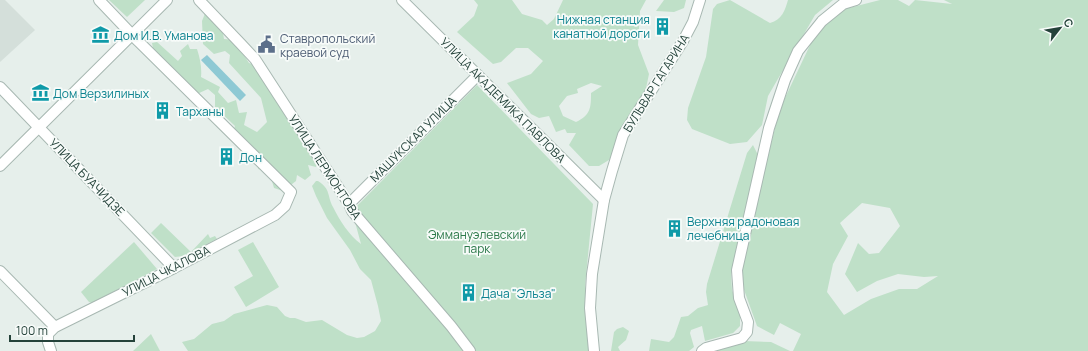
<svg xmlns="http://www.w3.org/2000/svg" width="1088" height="351" font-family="Manrope,sans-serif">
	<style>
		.built { fill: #d4dfda }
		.green { fill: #bfe0c8; fill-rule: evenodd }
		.water { fill: #8ec9d4 }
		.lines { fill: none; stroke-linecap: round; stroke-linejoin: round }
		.minor-casing { stroke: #a8b8b2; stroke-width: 12 }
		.minor { stroke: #fff; stroke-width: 10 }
		.labels { text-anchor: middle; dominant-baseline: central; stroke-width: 3.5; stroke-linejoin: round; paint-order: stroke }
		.culture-label { font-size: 12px; fill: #0d838f; stroke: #f7fbf9; text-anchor: start }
		.service-label { font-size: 12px; fill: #4e5e75; stroke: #f7fbf9; text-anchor: start }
		.street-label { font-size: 12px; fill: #24423a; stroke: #f7fbf9 }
		.park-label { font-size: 12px; fill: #2d7a4b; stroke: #f7fbf9 }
	</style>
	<rect width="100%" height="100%" fill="#e6efeb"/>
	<polygon class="built" points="0,0 5,0 35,30 0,62"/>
	<g class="green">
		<polygon points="109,0 145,0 127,17"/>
		<path d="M 474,0 L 512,0 L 522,14 L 542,20 L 547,25 L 554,19 L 563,0 L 646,0 L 640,11 L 638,45 L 649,74 L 645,93 L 609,160 L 599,166 L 589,166 L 569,145 L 576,133 L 567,133 L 565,129 L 556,132 L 549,116 L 539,118 L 531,114 L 507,83 L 531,74 L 543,61 L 528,48 L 516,48 L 501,62 L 493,64 L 457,32 L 474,16 L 478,5 ZM 591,83 L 602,86 L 591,93 C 591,107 591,115 576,122 L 563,116 L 559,106 L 567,96 L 578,93 L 577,89 Z"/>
		<polygon points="664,0 686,0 684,8 674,12 656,11"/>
		<path d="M 730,0 L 770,23 C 782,20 785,10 788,0 L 833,0 L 815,15 L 768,96 L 762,125 L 747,142 L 730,144 L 692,129 L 687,120 L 688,108 L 706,57 L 713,9 L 717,4 Z"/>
		<path d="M 880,0 L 898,0 L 909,6 L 915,0 L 952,4 L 944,0 L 1088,0 L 1088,351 L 793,351 L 801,334 L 780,323 L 774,335 L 757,326 L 743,287 L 741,274 L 743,256 L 776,124 L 784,100 L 811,43 L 824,26 L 841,10 ZM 862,203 L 890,208 L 900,226 L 879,253 L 869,254 L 858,243 L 845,274 L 857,292 L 877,281 L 898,274 L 924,277 L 938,276 L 917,289 L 899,289 L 871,299 L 844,315 L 827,292 L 833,264 L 848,236 L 840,223 Z"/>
		<path d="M 206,11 L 222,27 L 224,39 L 234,40 L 249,63 L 256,65 L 271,87 L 274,98 L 298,129 L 318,162 L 316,167 L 308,165 L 311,175 L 305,180 L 297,175 L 296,181 L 283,191 L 274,188 L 269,171 L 258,169 L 260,163 L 232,134 L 235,126 L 215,107 L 215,95 L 208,89 L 197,94 L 188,88 L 153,48 L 152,43 L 157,42 L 178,61 L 182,56 L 180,51 L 188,44 L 190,49 L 197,49 C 200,58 202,68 201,77 L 220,87 L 218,92 L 228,103 L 236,100 L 239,113 L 247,112 L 244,125 L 257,132 L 267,122 L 261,98 L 229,63 L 230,55 L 225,51 L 214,54 L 203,44 L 202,21 Z"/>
		<path d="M 477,85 L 593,204 L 585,286 L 587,292 L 586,325 L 590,351 L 188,351 L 182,342 L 194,339 L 212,324 L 224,321 L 234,314 L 267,305 L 277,307 L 285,316 L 290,318 L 295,318 L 306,322 L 322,320 L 347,335 L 357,338 L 364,337 L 375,331 L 381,321 L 378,306 L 371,280 L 360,269 L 350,250 L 327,218 L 316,196 L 312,186 L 316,181 L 318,181 C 331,189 327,196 333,207 C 340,221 349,235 361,244 L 352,211 Z"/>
		<polygon points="753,145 758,155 731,274 732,290 740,312 740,326 733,333 705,341 702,326 691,330 690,333 694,347 689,351 649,351 651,339 669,342 674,337 681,317 688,316 698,308 708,305 706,292 707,284 747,153"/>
		<polygon points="161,223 191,252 208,234 210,238 215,236 217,239 183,256 175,257 151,233"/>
		<polygon points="134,242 157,269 92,303 89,302 81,292"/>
		<polygon points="253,242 279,287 246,307 234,287 253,276 238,250"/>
		<polygon points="623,327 629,331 626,340 618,347 620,351 611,351 614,332 617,329"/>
		<polygon points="151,334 160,351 133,351"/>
		<polygon points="743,341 771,342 790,351 709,351"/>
	</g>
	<polygon class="water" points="207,55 246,95 240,101 201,60"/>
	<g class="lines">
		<defs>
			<g id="minor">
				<polyline points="199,0 240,43 255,59 349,204 352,211 451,326 470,351"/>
				<polyline points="402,0 604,200"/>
				<polyline points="0,87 174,268"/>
				<polyline points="0,166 167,0"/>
				<polyline points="349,204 478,75"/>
				<polyline points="0,271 55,327"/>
				<polyline points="51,351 48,342 48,334 55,327 174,268 275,215 285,206 291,192 138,41 99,0"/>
				<polyline points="594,351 590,308 592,274 604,200 612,171 623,135 683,41 693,22 700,0"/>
				<polyline points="702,351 706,348 742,338 747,332 748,322 739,298 737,270 769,128 785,80 798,51 822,21 843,4 856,0"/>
			</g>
		</defs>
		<use href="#minor" class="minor-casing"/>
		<use href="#minor" class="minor"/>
	</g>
	<defs>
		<symbol id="building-bare" viewBox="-9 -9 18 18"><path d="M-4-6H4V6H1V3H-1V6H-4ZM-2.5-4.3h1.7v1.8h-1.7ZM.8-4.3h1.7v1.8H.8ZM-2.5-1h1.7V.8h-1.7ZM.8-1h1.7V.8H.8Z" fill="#0f9aa8" stroke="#f7fbf9" stroke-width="2.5" paint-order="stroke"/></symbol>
		<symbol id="museum-bare" viewBox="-9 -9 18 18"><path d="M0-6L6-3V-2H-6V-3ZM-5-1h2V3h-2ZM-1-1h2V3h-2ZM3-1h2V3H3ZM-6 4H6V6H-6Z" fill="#0f9aa8" stroke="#f7fbf9" stroke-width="2.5" paint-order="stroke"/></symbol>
		<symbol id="civic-bare" viewBox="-9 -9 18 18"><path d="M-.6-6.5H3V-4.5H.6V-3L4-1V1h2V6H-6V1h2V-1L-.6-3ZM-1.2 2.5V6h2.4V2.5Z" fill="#5c6f8a" stroke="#f7fbf9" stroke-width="2.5" paint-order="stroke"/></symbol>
	</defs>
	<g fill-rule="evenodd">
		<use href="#building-bare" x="650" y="14" width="25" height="25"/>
		<use href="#museum-bare" x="88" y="22" width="25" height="25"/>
		<use href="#civic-bare" x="254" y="32" width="25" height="25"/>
		<use href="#museum-bare" x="28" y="80" width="25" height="25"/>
		<use href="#building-bare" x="150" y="98" width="25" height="25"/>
		<use href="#building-bare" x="214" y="144" width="25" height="25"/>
		<use href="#building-bare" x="662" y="216" width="25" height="25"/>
		<use href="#building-bare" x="456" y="280" width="25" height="25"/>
	</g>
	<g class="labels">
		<g class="culture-label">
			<text x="650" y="19" text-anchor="end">Нижная станция<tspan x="650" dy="14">канатной дороги</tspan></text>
			<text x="114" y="35">Дом И.В. Уманова</text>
			<text x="53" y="93">Дом Верзилиных</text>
			<text x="176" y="111">Тарханы</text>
			<text x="239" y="157">Дон</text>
			<text x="687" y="221">Верхняя радоновая<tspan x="687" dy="14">лечебница</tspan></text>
			<text x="481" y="293">Дача "Эльза"</text>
		</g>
		<g class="service-label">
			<text x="280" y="38">Ставропольский<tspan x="280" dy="14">краевой суд</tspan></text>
		</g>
		<g class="street-label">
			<text transform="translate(656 83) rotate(-58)">БУЛЬВАР ГАГАРИНА</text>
			<text transform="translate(503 100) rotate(45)">УЛИЦА АКАДЕМИКА ПАВЛОВА</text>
			<text transform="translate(413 139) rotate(-45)">МАШУКСКАЯ УЛИЦА</text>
			<text transform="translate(325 167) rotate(57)">УЛИЦА ЛЕРМОНТОВА</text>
			<text transform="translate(87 177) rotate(46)">УЛИЦА БУАЧИДЗЕ</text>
			<text transform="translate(166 271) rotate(-27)">УЛИЦА ЧКАЛОВА</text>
		</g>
		<g class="park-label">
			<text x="477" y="234">Эммануэлевский<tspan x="477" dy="14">парк</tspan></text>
		</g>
	</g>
	<g transform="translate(1060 28) rotate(59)" stroke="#f7fbf9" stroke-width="3" paint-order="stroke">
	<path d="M0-3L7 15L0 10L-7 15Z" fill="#24423a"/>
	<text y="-6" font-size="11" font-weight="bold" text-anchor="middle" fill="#24423a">С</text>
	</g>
	<path d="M10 335v6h124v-6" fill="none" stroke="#24423a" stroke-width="2"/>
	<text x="16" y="335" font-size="12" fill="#24423a" stroke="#f7fbf9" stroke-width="3" paint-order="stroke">100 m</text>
</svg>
